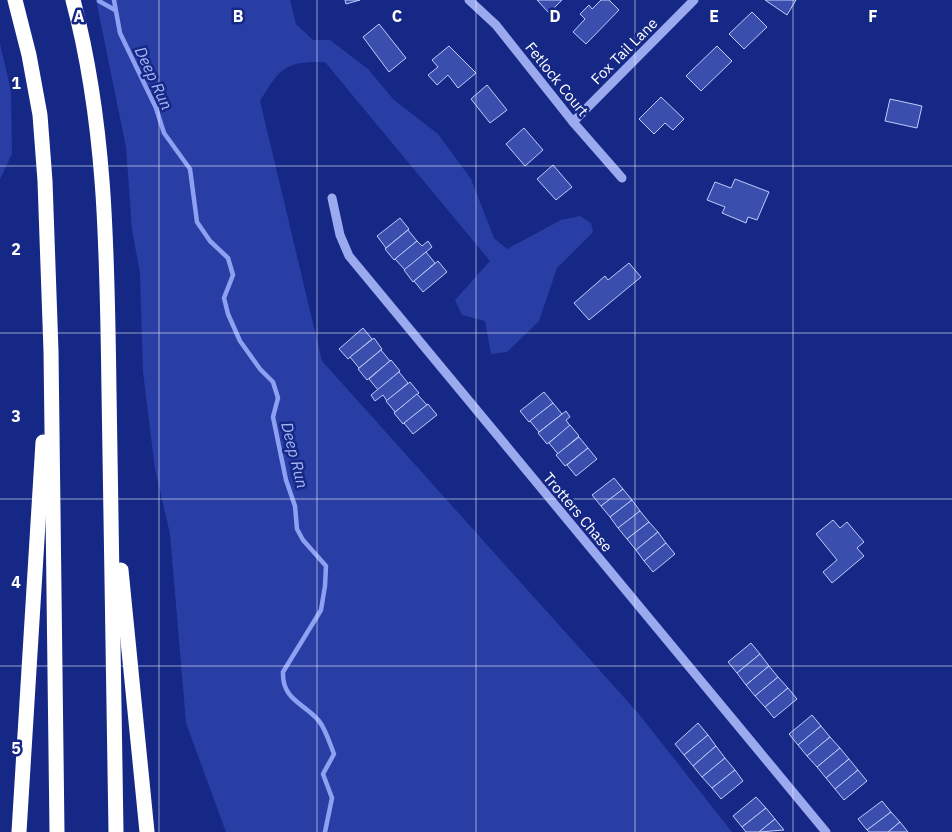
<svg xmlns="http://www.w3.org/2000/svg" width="952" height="832" font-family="'IBM Plex Sans',sans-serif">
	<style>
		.green { fill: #283ea5 }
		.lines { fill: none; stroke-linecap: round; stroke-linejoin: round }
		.stream { stroke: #8da0f1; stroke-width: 4.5 }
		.building { fill: #3a4eae; stroke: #c0cbfa }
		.minor { stroke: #9ba9ee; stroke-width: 9 }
		.highway { stroke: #fff; stroke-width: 15 }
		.grid { fill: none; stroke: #fff; stroke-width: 1; stroke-opacity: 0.55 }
		.labels { text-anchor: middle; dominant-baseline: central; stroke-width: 5; stroke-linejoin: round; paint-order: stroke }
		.street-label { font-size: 15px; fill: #fff; stroke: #162886 }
		.water-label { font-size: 16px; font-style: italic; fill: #a6b5f5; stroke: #162886 }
		.grid-label { font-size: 16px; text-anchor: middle; font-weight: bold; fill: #fff; stroke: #162886; stroke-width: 5; stroke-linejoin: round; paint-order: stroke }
	</style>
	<rect width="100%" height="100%" fill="#162886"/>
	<g class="green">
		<path d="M 96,0 L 290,0 L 296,24 L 313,40 L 330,40 L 343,50 L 368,69 L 394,100 L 438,134 L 471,179 L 494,238 L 507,249 L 561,220 L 580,216 L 591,223 L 593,232 L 557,268 L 539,321 L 507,352 L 491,354 L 485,321 L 462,315 L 455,300 L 490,261 L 325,62 C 285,61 280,68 260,101 L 322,361 L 638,713 L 732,832 L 226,832 L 186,723 L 170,534 L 155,469 L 143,372 L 140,273 L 132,230 L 126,147 Z"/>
		<polygon points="0,44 11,91 12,154 0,179"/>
	</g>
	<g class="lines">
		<g class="stream">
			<path d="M 114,0 L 120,33 L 156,108 L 164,133 L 190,169 L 197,222 L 210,241 L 228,258 L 233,275 L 224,298 L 228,314 L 240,341 L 260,369 L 273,382 L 278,398 L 273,417 L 286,480 L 295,506 L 297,529 L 303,540 L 326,566 L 325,586 L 321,610 L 283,672 C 282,700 304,703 319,721 C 326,730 330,744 334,754 L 323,774 L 332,798 L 325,832"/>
			<polyline points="99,1 115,10"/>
		</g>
	</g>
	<g class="building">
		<polygon points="345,0 360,0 346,4"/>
		<polygon points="537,0 562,0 549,13"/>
		<polygon points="601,0 609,0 619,10 586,44 573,32 585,19 580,14 589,5 592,9"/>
		<polygon points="765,0 796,0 787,15"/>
		<polygon points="752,12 767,27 744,49 729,34"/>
		<polygon points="379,24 406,58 389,72 363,37"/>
		<polygon points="449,46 476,73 458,88 448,75 437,85 428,75 438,67 432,60"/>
		<polygon points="717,46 732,61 701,91 686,76"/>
		<polygon points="487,85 507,110 490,123 471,99"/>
		<polygon points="661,97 684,119 673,130 665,123 654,134 639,119"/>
		<polygon points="890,99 922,106 917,128 885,121"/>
		<polygon points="524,128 543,150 525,166 506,144"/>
		<polygon points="553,165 572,187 556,200 537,179"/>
		<polygon points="735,179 769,192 757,220 748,217 746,223 722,213 725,207 707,200 715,182 731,188"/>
		<polygon points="400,218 409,229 386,248 377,236"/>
		<polygon points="408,230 417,241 394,260 385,249"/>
		<polygon points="417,241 422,246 428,241 432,247 405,270 395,259"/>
		<polygon points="426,252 435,263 413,282 404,270"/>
		<polygon points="438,261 447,272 423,292 414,281"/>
		<polygon points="629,263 641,277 589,320 574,303 605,276 608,280"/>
		<polygon points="363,328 372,339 348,359 339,349"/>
		<polygon points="374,338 382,349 359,368 350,357"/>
		<polygon points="381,350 390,361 367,380 358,369"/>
		<polygon points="391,360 400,371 378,390 369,379"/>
		<polygon points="399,372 408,383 387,401 383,395 375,401 371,395"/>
		<polygon points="410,382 419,393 395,412 386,401"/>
		<polygon points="544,392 553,403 529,422 520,411"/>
		<polygon points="417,394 427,405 403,424 394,413"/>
		<polygon points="553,403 562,414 539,432 530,421"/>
		<polygon points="428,404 437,415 413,434 404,423"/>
		<polygon points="566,411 570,417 566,420 570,426 547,444 538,433"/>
		<polygon points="570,425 579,436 558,454 549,443"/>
		<polygon points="579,437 588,448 565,466 556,455"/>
		<polygon points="588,448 597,459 576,476 567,465"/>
		<polygon points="614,478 623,489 601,506 592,495"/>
		<polygon points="623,489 632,500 610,517 601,506"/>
		<polygon points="632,500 640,511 618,528 610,517"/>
		<polygon points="640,511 649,522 627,539 618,528"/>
		<polygon points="833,520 840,528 847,522 864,542 857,548 864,556 832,583 823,572 837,560 816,534"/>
		<polygon points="649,522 658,532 636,550 627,539"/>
		<polygon points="658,532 666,543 644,561 636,550"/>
		<polygon points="666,543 675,554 653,572 644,561"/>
		<polygon points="751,643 760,654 737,673 728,662"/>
		<polygon points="760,654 769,666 746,685 737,673"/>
		<polygon points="769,666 778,677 755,696 746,685"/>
		<polygon points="778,677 788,688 765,707 755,696"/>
		<polygon points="788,688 797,699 774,718 765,707"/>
		<polygon points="812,715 821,726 798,745 789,734"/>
		<polygon points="698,723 708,735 684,755 675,744"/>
		<polygon points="821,726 830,737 807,756 798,745"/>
		<polygon points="708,735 716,746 693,766 684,755"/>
		<polygon points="830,737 840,748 817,767 807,756"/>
		<polygon points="716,746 725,758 702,777 693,766"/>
		<polygon points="840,748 849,759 826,778 817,767"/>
		<polygon points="725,758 735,770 712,788 702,777"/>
		<polygon points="849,759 858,770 835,789 826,778"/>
		<polygon points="735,770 743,781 721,799 712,788"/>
		<polygon points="858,770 867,781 844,800 835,789"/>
		<polygon points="756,797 766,808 742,827 733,816"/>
		<polygon points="882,801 891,812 867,830 858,819"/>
		<polygon points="766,808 775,819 759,832 746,832 742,827"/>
		<polygon points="891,812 900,822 888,832 869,832 867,830"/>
		<polygon points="775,819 784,830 759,832"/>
		<polygon points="900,822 908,832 888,832"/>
	</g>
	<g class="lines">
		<g class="minor">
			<polyline points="469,0 496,25 573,122 622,178"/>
			<polyline points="573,122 694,0"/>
			<polyline points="332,198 340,235 349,256 826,832"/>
		</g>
		<g class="highway">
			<polyline points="15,0 29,55 40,115 45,181 51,351 57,832"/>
			<path d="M 73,0 C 107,128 107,259 109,391 C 112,538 114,685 116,832"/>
			<polyline points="121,570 147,832"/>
			<polyline points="19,832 43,442"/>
		</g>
	</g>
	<path class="grid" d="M 159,0 L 159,832M 317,0 L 317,832M 476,0 L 476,832M 635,0 L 635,832M 793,0 L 793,832M 0,166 L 952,166M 0,333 L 952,333M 0,499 L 952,499M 0,666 L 952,666"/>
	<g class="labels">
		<g class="street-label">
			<text transform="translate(624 51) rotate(-45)">Fox Tail Lane</text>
			<text transform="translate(557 79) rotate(51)">Fetlock Court</text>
			<text transform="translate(578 512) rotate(50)">Trotters Chase</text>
		</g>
		<g class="water-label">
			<text transform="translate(154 78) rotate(65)">Deep Run</text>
			<text transform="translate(295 455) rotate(76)">Deep Run</text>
		</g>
	</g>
	<g class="grid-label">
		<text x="79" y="22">A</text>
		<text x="238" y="22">B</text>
		<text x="397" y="22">C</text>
		<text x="555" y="22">D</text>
		<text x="714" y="22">E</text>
		<text x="873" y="22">F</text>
		<text x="16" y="89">1</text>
		<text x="16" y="255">2</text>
		<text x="16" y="422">3</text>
		<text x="16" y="588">4</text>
		<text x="16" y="754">5</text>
	</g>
</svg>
